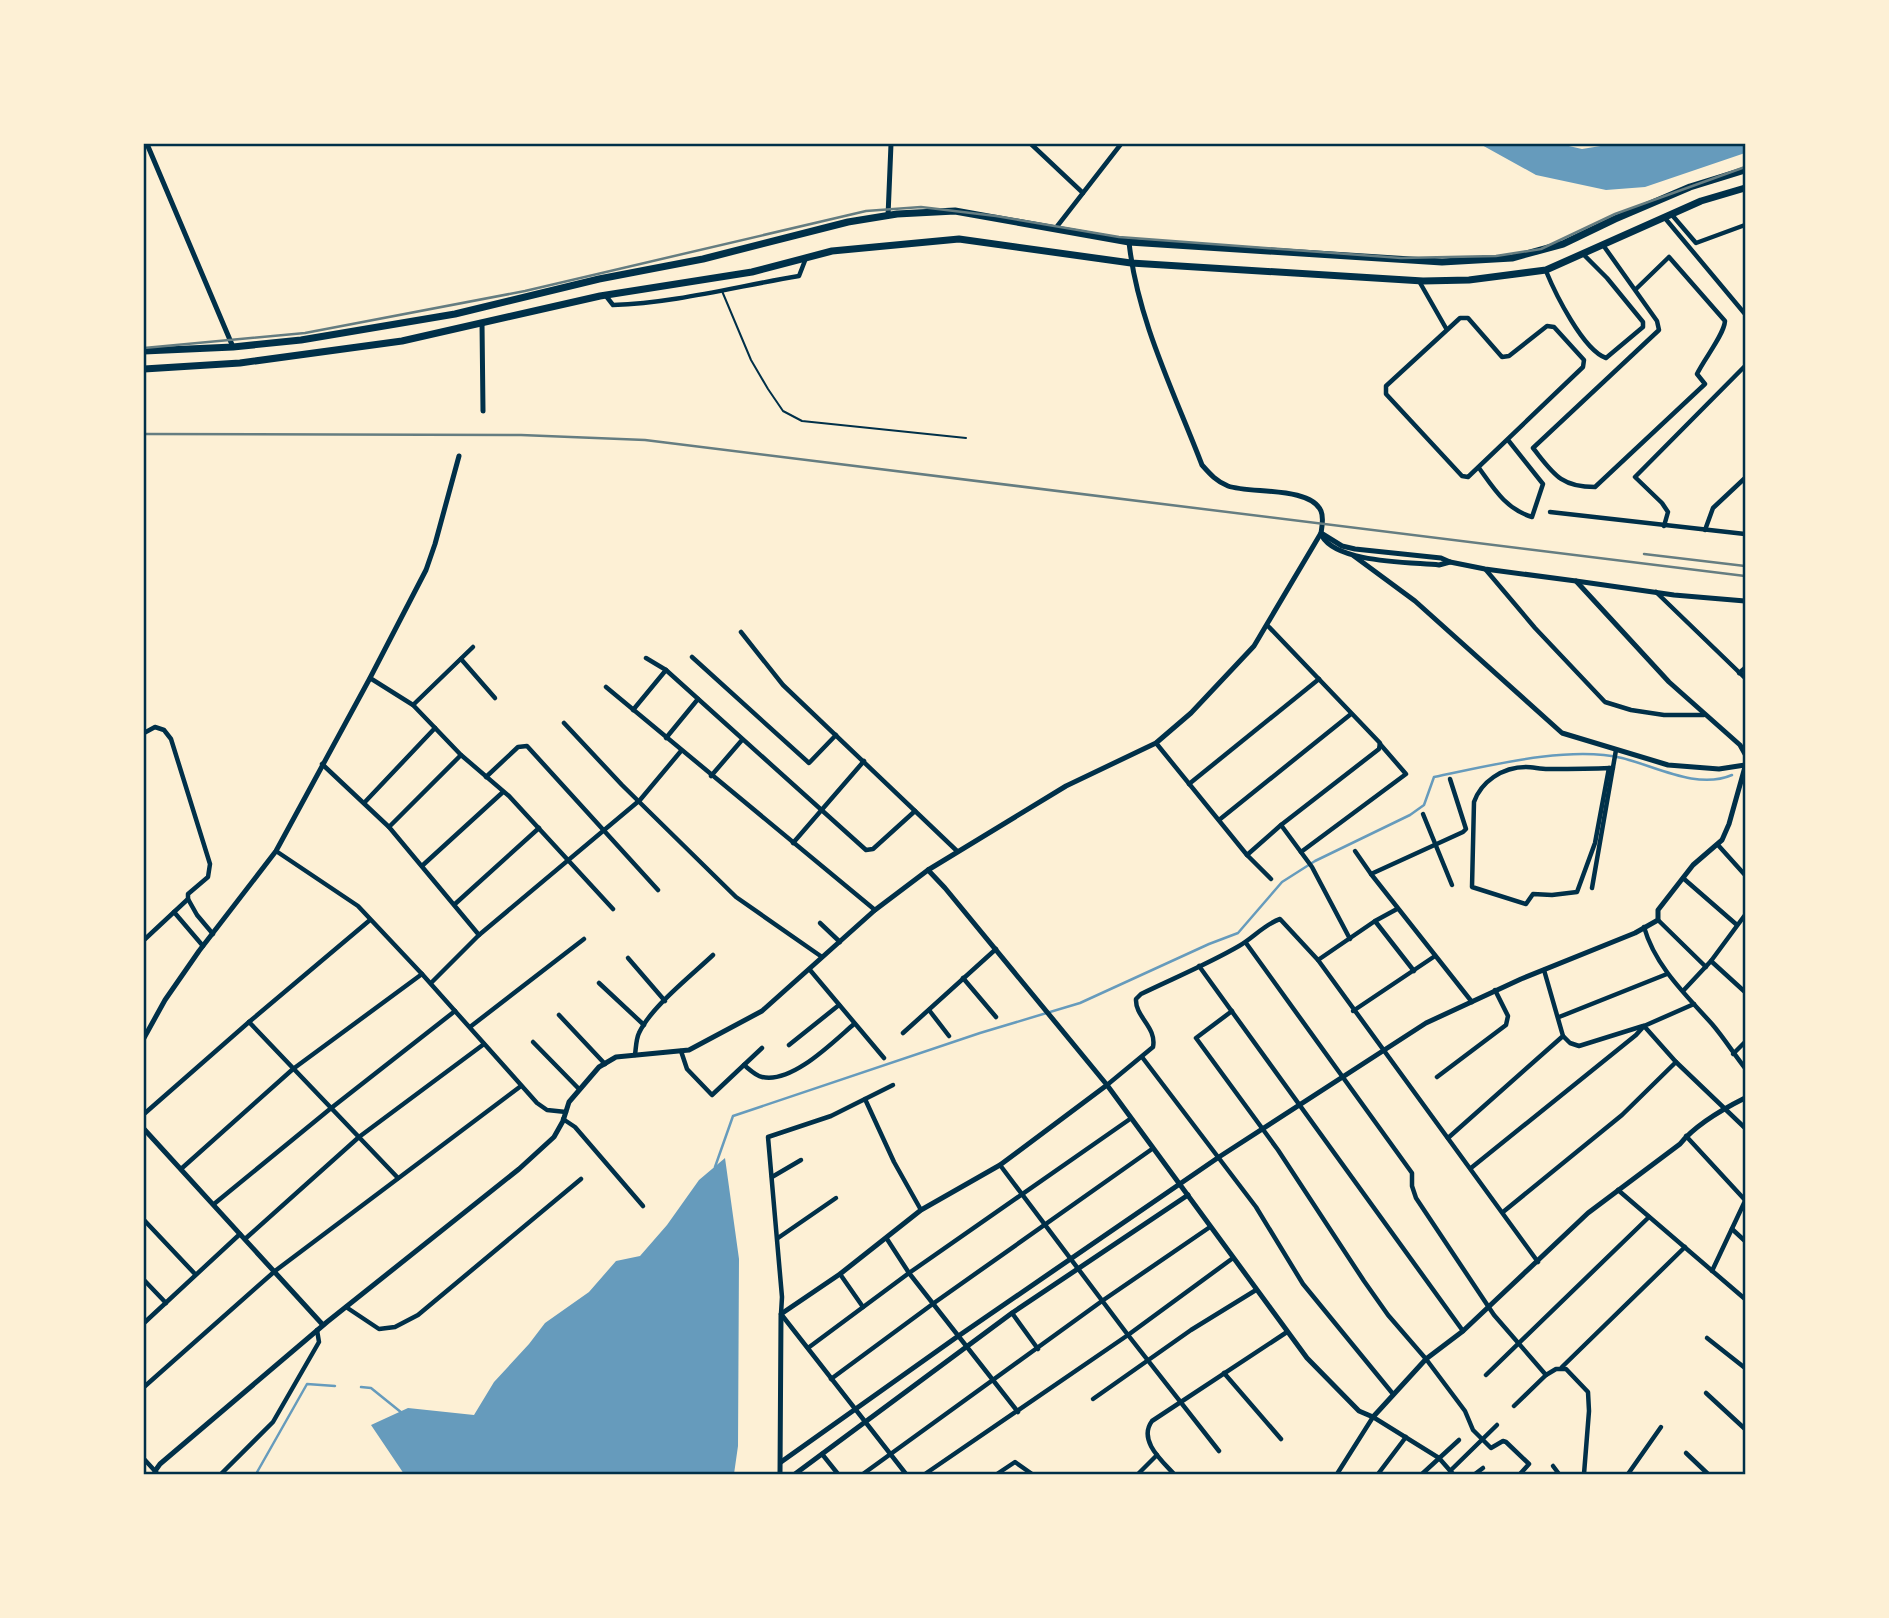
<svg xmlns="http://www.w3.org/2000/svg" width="1889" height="1618" font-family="'PT Sans',sans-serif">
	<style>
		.water { fill: #669bbc }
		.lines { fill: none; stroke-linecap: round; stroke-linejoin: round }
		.stream { stroke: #669bbc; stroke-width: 2.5 }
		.service { stroke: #003049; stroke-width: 2 }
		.minor { stroke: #003049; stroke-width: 4.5 }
		.tertiary { stroke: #003049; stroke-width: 5 }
		.trunk { stroke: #003049; stroke-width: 7 }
		.rail { stroke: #657d81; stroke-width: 2.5 }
		.neatline { fill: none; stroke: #003049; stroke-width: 2.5 }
	</style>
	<rect width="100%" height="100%" fill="#fdf0d5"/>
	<g class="water">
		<polygon points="1480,144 1560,144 1582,149 1613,144 1745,144 1745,153 1645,187 1606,190 1536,175"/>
		<polygon points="725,1158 739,1259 738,1446 734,1474 404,1474 371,1425 408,1408 474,1415 494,1382 529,1344 545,1323 589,1292 616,1261 640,1256 667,1225 699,1180"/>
	</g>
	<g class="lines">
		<g class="stream">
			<path d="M 715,1167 L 733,1116 L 980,1033 L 1080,1003 L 1209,944 L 1238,933 L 1282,882 L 1315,861 L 1410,815 L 1424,805 L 1434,777 C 1488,766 1569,745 1622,758 C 1655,766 1697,790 1732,775"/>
			<polyline points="361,1387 371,1388 402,1413"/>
			<polyline points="256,1474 307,1384 335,1386"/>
		</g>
		<polyline class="service" points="722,291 751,360 768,389 783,411 802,421 966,438"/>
		<g class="minor">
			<polyline points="1031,144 1083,193"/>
			<polyline points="1672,215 1696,243 1745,225"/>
			<polyline points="1664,217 1745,314"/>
			<polyline points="1055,229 1121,144"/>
			<path d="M 1603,245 L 1657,321 L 1659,330 L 1533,448 C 1553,473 1560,487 1595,487 L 1705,384 L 1697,374 C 1704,359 1724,335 1725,321 L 1669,257 L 1636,289"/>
			<path d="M 1546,271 C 1555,293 1583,350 1606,358 L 1643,327 L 1643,322 L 1607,278 L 1583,254"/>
			<polyline points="1419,281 1447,330 1386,386 1386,394 1462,476 1468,477 1583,367 1584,360 1554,327 1547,326 1509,356 1502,357 1468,318 1460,318 1447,330"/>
			<path d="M 606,296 L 613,305 C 675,303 738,286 799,276 L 806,258"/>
			<path d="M 1479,468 C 1494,489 1506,509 1532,517 L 1543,484 L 1508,440"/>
			<polyline points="1550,512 1745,534"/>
			<polyline points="1664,526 1668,512 1662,503 1635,477 1745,366"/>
			<polyline points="1705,530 1713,508 1745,478"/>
			<polyline points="1486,570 1535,628 1605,702 1631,710 1664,715 1704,715"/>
			<polyline points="1656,592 1745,678"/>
			<polyline points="741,632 783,685 957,851"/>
			<polyline points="692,657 809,763 836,735"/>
			<polyline points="646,658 666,670 866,850 873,849 915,811"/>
			<polyline points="461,659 495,698"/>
			<polyline points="1739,673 1745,668"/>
			<polyline points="370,678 413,705 461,755"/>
			<polyline points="606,687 875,910"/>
			<polyline points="413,705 473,647"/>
			<polyline points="633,710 666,670"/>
			<polyline points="564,723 622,785 736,897 822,957"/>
			<polyline points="144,733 155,727 164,730 171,739 210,864 208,877 188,894 188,899 144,940"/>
			<polyline points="666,738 698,699"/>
			<polyline points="1156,743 1247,855 1281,825 1379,749 1380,743 1268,626"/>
			<polyline points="322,764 389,827 479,935"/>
			<path d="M 1609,768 L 1595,843 L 1577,892 L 1552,895 L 1533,894 L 1526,904 L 1472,887 L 1474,802 C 1481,782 1502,767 1526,767 C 1533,767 1540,769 1548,769 C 1569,769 1589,769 1610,768 L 1613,768"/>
			<polyline points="711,776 742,740"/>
			<polyline points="486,777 518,747 527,746 658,890"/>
			<polyline points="1450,779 1466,829 1463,832 1371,874 1472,1002"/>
			<polyline points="1189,784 1319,679"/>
			<polyline points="364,803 435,728"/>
			<polyline points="1423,814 1452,885"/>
			<polyline points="1219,820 1351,714"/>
			<polyline points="1281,825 1312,867 1350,939"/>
			<polyline points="389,827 461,755 509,796 613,909"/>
			<polyline points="793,843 864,761"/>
			<polyline points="1718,845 1745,875"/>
			<polyline points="276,851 358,906 422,974 537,1103 547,1110 566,1112"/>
			<polyline points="1355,851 1371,874"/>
			<polyline points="1301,852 1406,774 1380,744"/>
			<polyline points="1247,855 1271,879"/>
			<polyline points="423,865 503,792"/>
			<polyline points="1683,878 1737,925"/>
			<polyline points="1592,888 1616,750"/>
			<polyline points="188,899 197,915 213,934"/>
			<polyline points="455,904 539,828"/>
			<polyline points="174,912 203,946"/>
			<polyline points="1658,920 1706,967"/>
			<polyline points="1375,921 1397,909"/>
			<polyline points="820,923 840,942"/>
			<path d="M 1644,927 C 1655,966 1686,995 1712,1024 C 1724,1038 1734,1054 1745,1068"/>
			<polyline points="1246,943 1412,1173 1412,1186 1416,1198 1494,1315 1546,1375 1556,1369 1566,1369 1588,1392 1589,1411 1584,1474"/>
			<polyline points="628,958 665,1001"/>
			<polyline points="1318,960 1375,921 1414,971"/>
			<polyline points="1711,961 1745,992"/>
			<polyline points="1199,966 1463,1331"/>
			<polyline points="810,970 884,1058"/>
			<polyline points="963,978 996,1017"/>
			<polyline points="431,983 479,935 640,800 681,751"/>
			<polyline points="599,983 644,1025"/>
			<polyline points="1683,991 1711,961 1745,915"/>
			<polyline points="1694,1004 1644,1026 1676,1062 1745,1128"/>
			<polyline points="929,1010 949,1036"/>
			<polyline points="1232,1011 1196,1038 1278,1150 1364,1281 1388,1315 1426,1359 1465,1411 1473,1430 1491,1448 1503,1441 1506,1442 1529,1464 1520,1474"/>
			<polyline points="1353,1011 1435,956"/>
			<polyline points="559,1015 605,1064"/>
			<polyline points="1559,1017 1667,974"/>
			<polyline points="249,1022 398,1178"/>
			<polyline points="470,1027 584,939"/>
			<polyline points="903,1033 996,949"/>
			<polyline points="1563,1036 1570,1043 1579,1046 1643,1026"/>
			<polyline points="533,1042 579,1089"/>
			<polyline points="789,1045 839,1005"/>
			<polyline points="681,1051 687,1069 712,1095 762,1048"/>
			<polyline points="1733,1054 1745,1042"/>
			<path d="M 635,1055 C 636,1048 636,1039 639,1033 C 651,1007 692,975 713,955"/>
			<polyline points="1142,1057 1256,1207 1303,1284 1393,1394"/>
			<path d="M 744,1065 C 749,1069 756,1076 762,1077 C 792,1084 833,1042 854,1024"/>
			<polyline points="1437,1077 1506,1025 1508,1016 1495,990"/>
			<path d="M 1107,1085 L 1153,1047 C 1157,1027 1135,1017 1136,999 L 1141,994 C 1174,978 1208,964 1239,946 C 1253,938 1265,924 1280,919 L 1318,960 L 1538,1262"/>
			<polyline points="865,1099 893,1085"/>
			<polyline points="144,1114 249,1022 370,920"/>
			<polyline points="563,1119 575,1127 643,1206"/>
			<polyline points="1686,1136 1745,1200"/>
			<polyline points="1448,1138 1563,1036 1544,970"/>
			<polyline points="1000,1165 1128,1335 1219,1451"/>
			<polyline points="1471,1168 1636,1035 1644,1026"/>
			<polyline points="181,1169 293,1069 422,974"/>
			<polyline points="772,1177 801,1160"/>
			<polyline points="1618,1190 1745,1299"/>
			<polyline points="214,1204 330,1109 455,1011"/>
			<polyline points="1503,1212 1622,1115 1676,1062"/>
			<polyline points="144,1220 195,1274"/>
			<polyline points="1732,1229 1745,1241"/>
			<polyline points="778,1238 836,1198"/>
			<polyline points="245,1239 359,1137 484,1044"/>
			<polyline points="887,1239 909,1273 1018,1412"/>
			<polyline points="1712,1271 1745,1201"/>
			<polyline points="840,1274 863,1307"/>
			<polyline points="144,1280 166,1303"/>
			<polyline points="346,1307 379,1329 395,1327 418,1315 581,1179"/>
			<polyline points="1012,1313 1038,1349"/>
			<polyline points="144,1323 240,1234"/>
			<polyline points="1707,1338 1745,1368"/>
			<polyline points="808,1348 909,1273 1130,1119"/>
			<polyline points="1562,1367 1685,1247"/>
			<polyline points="1224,1373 1281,1439"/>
			<polyline points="1486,1375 1649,1217"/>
			<polyline points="831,1379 934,1303 1152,1149"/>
			<polyline points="144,1387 275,1271 521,1086"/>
			<polyline points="1706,1393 1745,1429"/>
			<polyline points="1093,1399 1191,1330 1256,1290"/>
			<polyline points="1514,1406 1546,1375"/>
			<polyline points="1686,1453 1708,1474"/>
			<polyline points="822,1454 838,1474"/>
			<polyline points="144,1459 155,1471"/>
			<polyline points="1553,1466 1559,1474"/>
			<polyline points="1450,1471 1497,1425"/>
			<polyline points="221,1474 273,1422 319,1342 317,1330"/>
			<polyline points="863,1474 1102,1301 1210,1227"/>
			<polyline points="906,1474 781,1314 782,1297 768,1137 831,1116 865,1099 894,1162 921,1210"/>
			<polyline points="925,1474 1128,1335 1233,1258"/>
			<polyline points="997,1474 1015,1462 1032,1474"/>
			<polyline points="1138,1474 1157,1455"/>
			<path d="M 1174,1474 C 1161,1460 1138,1440 1152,1421 L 1287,1332"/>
			<polyline points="1337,1474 1373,1417 1439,1458 1453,1474"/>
			<polyline points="1378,1474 1406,1437"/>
			<polyline points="1422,1474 1459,1440"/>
			<polyline points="1475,1474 1483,1468"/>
			<polyline points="1628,1474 1661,1427"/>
		</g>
		<g class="tertiary">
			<polyline points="147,144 233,347"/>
			<polyline points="888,216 891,144"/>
			<polyline points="482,323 483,411"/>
			<polyline points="1321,533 1342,546 1355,549 1441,558 1450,562 1485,569 1576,581 1669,682 1740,745 1745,754"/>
			<path d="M 1322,536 C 1337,563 1410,562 1439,565 L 1450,562"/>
			<polyline points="1354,556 1415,601 1562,733 1668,765 1719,769 1745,765"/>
			<polyline points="1576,581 1674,595 1745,601"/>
			<polyline points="144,1038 165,1000 199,951 276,851 370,678 426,570 435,544 459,456"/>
			<path d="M 1107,1085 L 1307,1358 L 1359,1411 L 1373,1417 L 1426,1359 L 1463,1331 L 1588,1213 L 1680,1144 C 1696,1124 1723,1109 1745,1098"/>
			<polyline points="144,1129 323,1325"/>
			<polyline points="781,1462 954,1339 1219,1157 1426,1023 1521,979 1635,933 1658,920 1658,910 1693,865 1722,840 1729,824 1745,767"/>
			<path d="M 157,1474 L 155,1471 L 160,1464 L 327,1322 L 519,1169 L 554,1137 L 563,1121 L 569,1102 L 599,1067 L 616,1057 L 689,1050 L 762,1011 L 875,910 L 928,870 L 1066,786 L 1156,743 L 1191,713 L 1254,646 L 1321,533 C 1322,526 1324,518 1321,511 C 1310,486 1250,494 1228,486 C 1216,481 1210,474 1202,465 C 1174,392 1137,319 1129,242"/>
			<polyline points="780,1474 781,1314 840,1274 921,1210 1000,1165 1107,1085 945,888 928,870"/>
			<polyline points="795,1474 1012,1313 1188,1195"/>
		</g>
		<g class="trunk">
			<polyline points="144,351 233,347 301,340 455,314 599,279 703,259 848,222 897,214 955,211 1129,242 1442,262 1512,258 1563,244 1615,219 1690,187 1745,170"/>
			<polyline points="144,369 240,363 402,341 600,296 752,272 832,251 959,239 1131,263 1423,281 1469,280 1546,270 1701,201 1745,188"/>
		</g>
		<g class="rail">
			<polyline points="144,348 305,333 525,291 866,211 921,207 996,216 1119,237 1401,258 1496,256 1541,249 1615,214 1745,167"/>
			<polyline points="144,434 521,435 645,440 1745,576"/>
			<polyline points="1644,554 1745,566"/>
		</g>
	</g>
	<rect width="1889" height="1618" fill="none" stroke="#fdf0d5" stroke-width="290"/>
	<rect x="145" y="145" width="1599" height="1328" class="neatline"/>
</svg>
